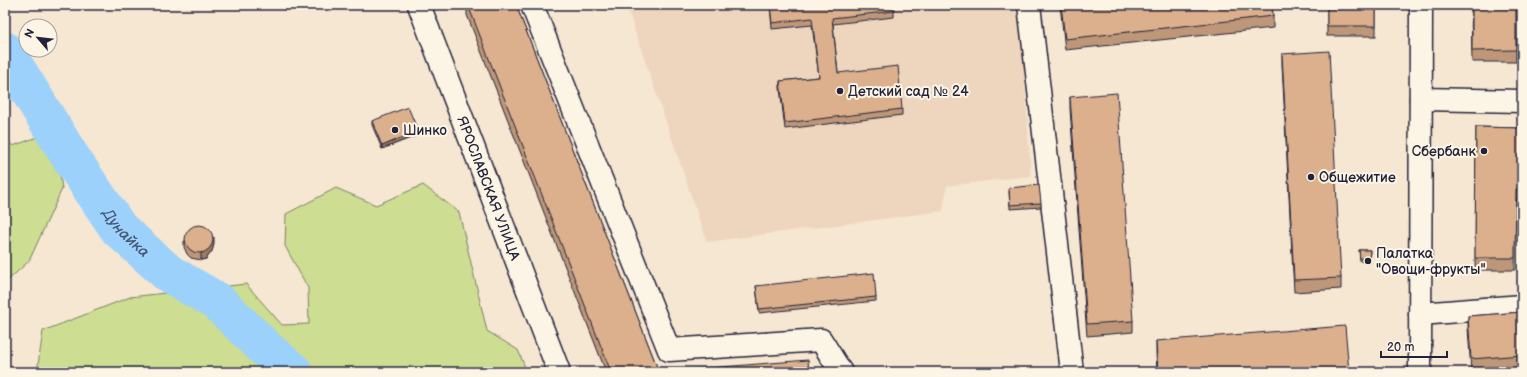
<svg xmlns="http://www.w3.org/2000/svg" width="1527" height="377" font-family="'Balsamiq Sans',sans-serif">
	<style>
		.built { fill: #eed6be }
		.green { fill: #cddd91; stroke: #788066 }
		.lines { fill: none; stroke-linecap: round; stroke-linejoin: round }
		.river { stroke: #9bd1fa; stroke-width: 39 }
		.minor-casing { stroke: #22223b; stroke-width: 25 }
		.minor { stroke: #fcf5e5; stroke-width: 22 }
		.wall { fill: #bd9778; stroke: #22223b }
		.shaded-wall { fill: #9a7b62; stroke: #22223b }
		.building { fill: #dcb08c; stroke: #22223b }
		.poi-dot { fill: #22223b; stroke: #fcf5e5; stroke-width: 1.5 }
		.labels { text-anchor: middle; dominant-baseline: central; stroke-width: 4; stroke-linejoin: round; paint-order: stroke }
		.poi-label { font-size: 14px; fill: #22223b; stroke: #fcf5e5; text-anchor: start }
		.street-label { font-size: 14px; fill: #22223b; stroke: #fcf5e5 }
		.water-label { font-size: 15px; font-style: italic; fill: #465774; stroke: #fcf5e5 }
	</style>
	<rect width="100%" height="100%" fill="#f6e7d3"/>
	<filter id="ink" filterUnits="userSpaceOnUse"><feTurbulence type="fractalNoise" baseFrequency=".025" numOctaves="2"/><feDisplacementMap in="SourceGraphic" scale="8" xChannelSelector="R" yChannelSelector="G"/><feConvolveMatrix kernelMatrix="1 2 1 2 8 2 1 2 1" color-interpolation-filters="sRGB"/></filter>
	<g filter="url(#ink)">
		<polygon class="built" points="626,5 1020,5 1031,176 947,186 943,211 707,242"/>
		<g class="green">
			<polygon points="40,136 57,151 62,189 29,261 5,283 5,137 13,146"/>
			<polygon points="423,185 459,212 487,331 518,350 527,372 37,372 43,331 130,297 246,284 282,325 309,324 308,288 285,246 286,214 336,188 376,205"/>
		</g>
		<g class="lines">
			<path class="river" id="s1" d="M 5,51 L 71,158 L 119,229 L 168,273 L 218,302 L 266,349 L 293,372"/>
			<defs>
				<g id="minor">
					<path id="s2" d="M 419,5 L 559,372"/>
					<polyline points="532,5 669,350 821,340 841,372"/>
					<polyline points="1029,5 1072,372"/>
					<polyline points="1421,99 1522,101"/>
					<polyline points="1420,314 1522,306"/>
					<polyline points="1420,372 1421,5"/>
				</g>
			</defs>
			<use href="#minor" class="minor-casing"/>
			<use href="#minor" class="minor"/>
		</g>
		<g class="wall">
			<polygon points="467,5 516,5 659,372 809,372 606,372 467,15"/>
			<polygon points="770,5 894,5 894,17 833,24 838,73 902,109 902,115 785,129 780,88 780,81 819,77 812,25 772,29"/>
			<polygon points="1060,5 1272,5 1273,16 1273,28 1065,50"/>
			<rect x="1327" y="5" width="49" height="31"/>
			<polygon points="1471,5 1516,5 1516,62 1472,62"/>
			<polygon points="1282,54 1341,278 1341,289 1294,292 1282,65"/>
			<polygon points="1070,97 1133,321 1133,332 1087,336 1070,109"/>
			<polygon points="372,121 418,135 382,149 372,125"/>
			<polygon points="1476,127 1522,128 1522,200 1516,200 1515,270 1475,270"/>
			<polygon points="1009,191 1041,203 1041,207 1010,209"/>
			<polygon points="184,241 214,244 212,251 206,259 201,260 191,258 187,254 184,247"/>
			<polygon points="1359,250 1370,250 1369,263 1360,261"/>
			<polygon points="756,286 876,297 876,301 759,313"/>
			<polygon points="1522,312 1522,368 1471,371 1468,328 1468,316"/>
			<polygon points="1156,341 1349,372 1157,372 1156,353"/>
		</g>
		<g class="shaded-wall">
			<polygon points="418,131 418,135 382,149 382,146"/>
			<polygon points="214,237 214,244 212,251 206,259 201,260 201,254"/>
		</g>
		<g class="building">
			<polygon points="468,5 516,5 659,372 808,360 809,372 611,372"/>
			<polygon points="770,5 894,5 894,11 832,18 838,73 898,66 902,109 785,123 780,81 819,77 812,18 772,23"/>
			<polygon points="1061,5 1272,5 1273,16 1065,39"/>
			<rect x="1327" y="5" width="49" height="21"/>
			<polygon points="1472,5 1516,5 1516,50 1472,51"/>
			<polygon points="1329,51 1341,278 1294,280 1282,54"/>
			<polygon points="1117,93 1133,321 1087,324 1070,97"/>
			<polygon points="408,107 418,131 382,146 372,121"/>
			<polygon points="1476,127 1522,128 1522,189 1516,189 1515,258 1475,258"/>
			<polygon points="1039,185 1041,203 1010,205 1009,188"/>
			<circle cx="199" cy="239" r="14"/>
			<polygon points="1359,250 1370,250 1369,260 1360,258"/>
			<polygon points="874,273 876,297 759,309 756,286"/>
			<polygon points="1522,312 1522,355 1471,359 1468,316"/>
			<polygon points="1345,326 1349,372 1158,372 1156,341"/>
		</g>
	</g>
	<g class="poi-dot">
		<circle cx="840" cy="91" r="4"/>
		<circle cx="395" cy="130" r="4"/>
		<circle cx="1484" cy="151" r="4"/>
		<circle cx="1311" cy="177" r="4"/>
		<circle cx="1368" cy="261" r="4"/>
	</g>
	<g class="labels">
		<g class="poi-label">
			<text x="848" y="91">Детский сад № 24</text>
			<text x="403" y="130">Шинко</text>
			<text x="1476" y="151" text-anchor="end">Сбербанк</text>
			<text x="1319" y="177">Общежитие</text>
			<text x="1376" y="253">Палатка<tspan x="1376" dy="16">"Овощи-фрукты"</tspan></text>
		</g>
		<g class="street-label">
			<text stroke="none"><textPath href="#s2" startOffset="196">ЯРОСЛАВСКАЯ УЛИЦА</textPath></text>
		</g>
		<g class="water-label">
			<text stroke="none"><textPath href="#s1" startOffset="219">Дунайка</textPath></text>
		</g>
	</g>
	<rect width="1527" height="377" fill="none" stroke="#fcf5e5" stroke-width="20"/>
	<rect x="10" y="10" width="1507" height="357" fill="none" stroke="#22223b" stroke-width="1.5" filter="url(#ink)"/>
	<g transform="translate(38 38) rotate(298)"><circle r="19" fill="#fcf5e5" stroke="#a5a1a1"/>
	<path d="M0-3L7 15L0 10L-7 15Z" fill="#22223b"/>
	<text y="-6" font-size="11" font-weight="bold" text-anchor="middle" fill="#22223b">N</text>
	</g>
	<path d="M1381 351v6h66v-6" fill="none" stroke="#22223b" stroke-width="2"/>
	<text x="1387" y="351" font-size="12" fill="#22223b" stroke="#fcf5e5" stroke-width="3" paint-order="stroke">20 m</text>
</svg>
